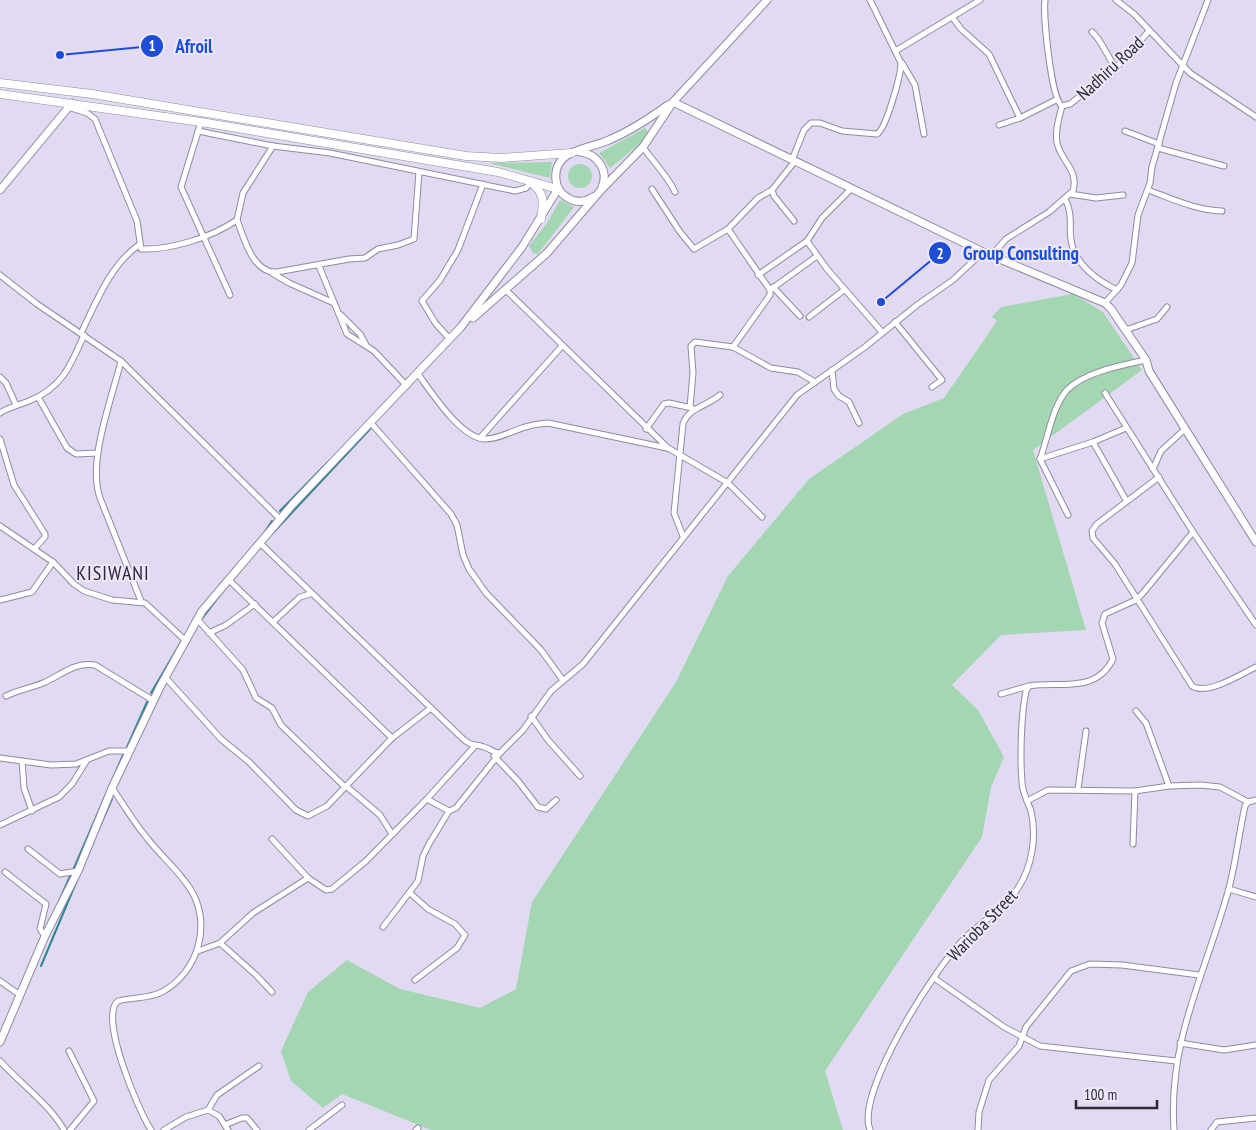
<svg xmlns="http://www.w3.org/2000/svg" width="1256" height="1130" font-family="'PT Sans Narrow',sans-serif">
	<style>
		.green { fill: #a3d7b2 }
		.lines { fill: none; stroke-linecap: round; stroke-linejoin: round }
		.stream { stroke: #2c8693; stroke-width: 2 }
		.street-casing { stroke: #908aa0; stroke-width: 7 }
		.secondary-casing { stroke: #908aa0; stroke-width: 9 }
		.primary-casing { stroke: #908aa0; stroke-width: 9 }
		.street { stroke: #fff; stroke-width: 5 }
		.secondary { stroke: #fff; stroke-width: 7 }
		.primary { stroke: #fff; stroke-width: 8 }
		.labels { text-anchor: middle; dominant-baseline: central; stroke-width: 4; stroke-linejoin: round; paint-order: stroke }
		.street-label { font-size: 18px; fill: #2d2a33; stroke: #eee8fc }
		.quarter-label { font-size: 20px; letter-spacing: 1px; fill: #2e283a; stroke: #eee8fc }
		.leader { fill: none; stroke: #1d4ed8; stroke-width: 2 }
		.callout-dot { fill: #1d4ed8; stroke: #eee8fc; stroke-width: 2 }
		.mark-label { font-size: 15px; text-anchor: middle; font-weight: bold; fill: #fff }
		.callout-label { font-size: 19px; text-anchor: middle; font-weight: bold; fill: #1d4ed8; stroke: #eee8fc; stroke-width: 4; stroke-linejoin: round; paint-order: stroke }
	</style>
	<rect width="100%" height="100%" fill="#e2daf3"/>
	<g class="green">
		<polygon points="645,128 648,132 641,143 610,168 599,153"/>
		<polygon points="552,162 550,178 488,163"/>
		<circle cx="580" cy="176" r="12"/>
		<polygon points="560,200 574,207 538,254 533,253 529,246 547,223"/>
		<polygon points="1073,294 1103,312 1142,370 1033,450 1086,630 1001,635 952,685 978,710 1004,757 991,787 982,837 825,1071 843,1130 431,1130 342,1094 323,1108 291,1081 281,1051 308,992 347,960 400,989 480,1008 516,989 532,902 676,682 728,576 809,479 903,414 944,398 997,321 992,317 1001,307"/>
	</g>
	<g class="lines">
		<g class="stream">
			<polyline points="280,511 329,461"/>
			<polyline points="272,534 371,428"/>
			<polyline points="262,536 272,521"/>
			<polyline points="201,620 224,590"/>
			<polyline points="151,693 181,642"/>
			<polyline points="127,747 147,702"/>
			<polyline points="96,835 112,799"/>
			<polyline points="74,868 123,755"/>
			<polyline points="59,901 71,874"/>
			<polyline points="41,966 78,878"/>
		</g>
		<defs>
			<g id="street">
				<path d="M 1045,0 C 1043,15 1051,99 1062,106 L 1070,104 L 1116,68 L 1149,31"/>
				<polyline points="1116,0 1134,14 1190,73 1256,117"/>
				<polyline points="953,18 961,29 989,54 1020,118"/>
				<path d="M 1092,32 C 1102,40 1107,57 1116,68"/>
				<polyline points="897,50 980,0"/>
				<polyline points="902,63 915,85 924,134"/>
				<path d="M 68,107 L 87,113 L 95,119 L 137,221 L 141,249 C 172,250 212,237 237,220 L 243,193 L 273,146"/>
				<polyline points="201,122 181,187 230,295"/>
				<polyline points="999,125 1020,118 1056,100"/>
				<polyline points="198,131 273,146 330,153 515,191 526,188 531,182"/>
				<polyline points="1125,131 1159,144"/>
				<path d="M 643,147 C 654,163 667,175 675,192"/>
				<polyline points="1158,148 1224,166"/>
				<path d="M 792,160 L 804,130 L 811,123 L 820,123 L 842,131 L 877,134 C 886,129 901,75 901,63 L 870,0"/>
				<polyline points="652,189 680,232 694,249 728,229"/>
				<polyline points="851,189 822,218 807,241 827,269 882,332"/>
				<path d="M 1148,190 C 1173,199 1195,210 1222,211"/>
				<polyline points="1070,194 1096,198 1123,195"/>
				<path d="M 1065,199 C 1073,213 1069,226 1071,240 C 1074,264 1098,281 1117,290"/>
				<path d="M 237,220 C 244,238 253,274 277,272 L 349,259 L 365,258 L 378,249 L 398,245 L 414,239 L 419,172"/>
				<polyline points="794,221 774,196 772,190 795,161"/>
				<path d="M 992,255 L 1006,239 L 1049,212 L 1073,191 C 1079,170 1061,161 1057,143 C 1055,130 1059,118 1062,106"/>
				<polyline points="319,266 347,334 374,351 407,386"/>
				<polyline points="272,273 289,283 334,303"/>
				<polyline points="0,275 37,304 121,361 280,519"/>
				<polyline points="758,275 807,241"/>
				<polyline points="773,287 800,316"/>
				<polyline points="506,290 668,448 728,483 762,517"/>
				<polyline points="770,290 728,229 758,198 772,190"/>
				<polyline points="1105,303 1121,285 1132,263 1138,215 1150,183 1152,167 1176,83 1208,0"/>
				<polyline points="341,315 360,334 366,345"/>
				<polyline points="809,317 844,290"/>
				<polyline points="895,322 942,380 932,387"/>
				<polyline points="1126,330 1157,319 1167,307"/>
				<path d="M 81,333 C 96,303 110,265 139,245"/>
				<polyline points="450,339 436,324 422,301 440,280 458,250 483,184"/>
				<polyline points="733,347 770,295 770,290 817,256"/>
				<path d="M 121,361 C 112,398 87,462 100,498 L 141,601"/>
				<polyline points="832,370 834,389 839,396 849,402 859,423"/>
				<path d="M 418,374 C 432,393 460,437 484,439 C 498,440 515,429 529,426 C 535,424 542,424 548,423 L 667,448"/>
				<polyline points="0,377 6,383 16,405"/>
				<polyline points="1105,393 1193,532 1256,625"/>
				<polyline points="38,397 67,448 76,454 98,453"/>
				<polyline points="690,407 693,373 691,346 695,342 733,347 771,368 798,372 815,382"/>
				<path d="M 0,413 C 9,407 19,405 29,401 C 62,388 71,365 84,335"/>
				<polyline points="371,423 451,514 457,525 463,555 469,569 486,593 541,650 562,679"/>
				<polyline points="646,429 664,404 669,403 692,408"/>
				<polyline points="480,438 562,346"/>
				<polyline points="0,439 14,485 45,534 45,537 34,549"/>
				<polyline points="1093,442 1126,500"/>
				<polyline points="1040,459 1093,442 1126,428"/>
				<polyline points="1153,469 1161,451 1185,429"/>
				<path d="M 1159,477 L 1097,524 L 1092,531 L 1093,538 L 1115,564 L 1192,686 C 1207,696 1241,674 1256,667"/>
				<path d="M 1068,515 L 1040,459 C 1048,438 1052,407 1067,390 C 1084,372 1123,365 1146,360"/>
				<polyline points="0,526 53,562 74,584 84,591 112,600 145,603 186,641"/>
				<path d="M 683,536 L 674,513 L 683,424 C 688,408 707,406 720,395"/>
				<path d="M 260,543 L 461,737 C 473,748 473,743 484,747 C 491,749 493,753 500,753 L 523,730 L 551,691 L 583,664 L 797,395 L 865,347 L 917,305 L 953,280 L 983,252"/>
				<polyline points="229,580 392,738"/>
				<polyline points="0,600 32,592 53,562"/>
				<polyline points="198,620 243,670 256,698 272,708 281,725 345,787"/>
				<polyline points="273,622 300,597 310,594"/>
				<polyline points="209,633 226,625 255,604"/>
				<polyline points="166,678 221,739 249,762 296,810 308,816 327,806 392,738 431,708"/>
				<polyline points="1001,694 1029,686"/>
				<path d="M 6,696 C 18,690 31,688 43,683 C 62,675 73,662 95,665 L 154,701"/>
				<polyline points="1136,711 1146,723 1169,786"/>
				<polyline points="531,716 548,740 580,776"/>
				<polyline points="494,756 518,781 538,807 546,809 556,800"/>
				<polyline points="0,758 51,765 76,764 109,751 130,751"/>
				<polyline points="22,761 24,788 32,811"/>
				<polyline points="346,786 380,815 392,834"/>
				<path d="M 112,788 C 124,805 134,823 147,838 C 160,855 177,869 189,887 C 213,922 199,972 162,992 C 149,999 132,997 118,1001 C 98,1016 139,1112 151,1130"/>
				<polyline points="1078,789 1086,731"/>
				<polyline points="427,799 449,811 456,808 500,753"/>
				<polyline points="1027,801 1048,790 1135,791 1169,786 1200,785 1220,787 1248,802 1256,800"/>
				<polyline points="0,825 59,797 72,784 87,760"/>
				<polyline points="272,839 308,878 326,890 332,889 366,861 427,799 474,747"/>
				<polyline points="1133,844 1135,791"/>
				<polyline points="28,849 60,874 78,871"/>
				<polyline points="5,872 46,904 40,929 45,936"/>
				<polyline points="1229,889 1256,897"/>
				<polyline points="410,893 428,909 455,924 465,935 457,948 415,980"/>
				<polyline points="383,927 418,881 423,856 429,844 449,811"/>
				<polyline points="220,943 256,975 272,992"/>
				<polyline points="198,951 220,943 253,913 308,878"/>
				<polyline points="934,978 1004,1027 1040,1046 1176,1061"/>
				<polyline points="0,981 20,995"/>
				<polyline points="1180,1043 1224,1050 1256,1045"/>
				<polyline points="69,1051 94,1101 70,1130"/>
				<path d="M 0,1061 C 20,1083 51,1106 64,1130"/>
				<polyline points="208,1110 217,1095 259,1066"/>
				<polyline points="227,1124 242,1118 247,1118 257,1130"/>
				<polyline points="164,1130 186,1117 208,1110 219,1116 228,1130"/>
				<polyline points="309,1130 342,1105"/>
				<polyline points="416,1130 418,1128"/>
				<path d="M 870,1130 C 855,1093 935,968 963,940 C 981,921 1004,911 1018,888 C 1032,867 1037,836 1031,811 C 1028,802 1022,792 1022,782 C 1020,758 1021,715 1026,691 L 1029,686 C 1060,681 1096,694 1113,659 L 1102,623 L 1105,614 L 1136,600 L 1143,593 L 1193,532"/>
				<polyline points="978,1130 979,1112 989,1080 1019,1046 1026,1027 1071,971 1090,964 1122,965 1199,975"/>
				<path d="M 1174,1130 C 1168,1038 1206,973 1229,888 C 1236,861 1239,833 1245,806 L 1248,802"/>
				<polyline points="1211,1130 1217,1122 1256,1118"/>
			</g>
			<g id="secondary">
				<polyline points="673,102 983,252 1105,303 1111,309 1146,360 1149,371 1256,542"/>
				<path d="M 580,152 C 598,154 609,171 602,187"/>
				<polyline points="0,190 72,103"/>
				<path d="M 593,197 C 585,202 576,203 568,198 C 552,189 552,166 566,156 C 577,148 596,146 609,140 C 630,131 650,118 668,105"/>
				<polyline points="473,318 547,253 601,190 643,147 673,102 767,0"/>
				<polyline points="0,1042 45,936 78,871 112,788 160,687 202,611 293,504 461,327 522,247 558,189"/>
			</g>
			<g id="primary">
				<polyline points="0,83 92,94 466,156 501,158 571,153"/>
				<polyline points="0,94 201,122 498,172 558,189"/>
				<path d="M 530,182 C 545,192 544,203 541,219"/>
			</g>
		</defs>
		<use href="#street" class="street-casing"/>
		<use href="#secondary" class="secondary-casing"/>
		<use href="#primary" class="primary-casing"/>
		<use href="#street" class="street"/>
		<use href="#secondary" class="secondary"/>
		<use href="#primary" class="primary"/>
	</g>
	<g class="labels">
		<g class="street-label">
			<text transform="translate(1110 68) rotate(-43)">Nadhiru Road</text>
			<text transform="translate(982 925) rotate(-46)">Warioba Street</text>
		</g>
		<g class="quarter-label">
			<text x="113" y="573">KISIWANI</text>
		</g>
	</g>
	<path class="leader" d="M60 55L152 46M881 302L940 253"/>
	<g class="callout-dot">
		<circle cx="60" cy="55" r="5"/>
		<circle cx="881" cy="302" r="5"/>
		<circle cx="152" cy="46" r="12"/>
		<circle cx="940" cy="253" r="12"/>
	</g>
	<g class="mark-label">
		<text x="152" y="51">1</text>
		<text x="940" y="259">2</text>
	</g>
	<g class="callout-label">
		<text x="194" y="53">Afroil</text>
		<text x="1021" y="260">Group Consulting</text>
	</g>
	<path d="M1076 1100v8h81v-8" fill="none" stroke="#2d2a33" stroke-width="2.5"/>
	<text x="1084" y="1100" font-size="15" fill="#2d2a33" stroke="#eee8fc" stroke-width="4" paint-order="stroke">100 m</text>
</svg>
